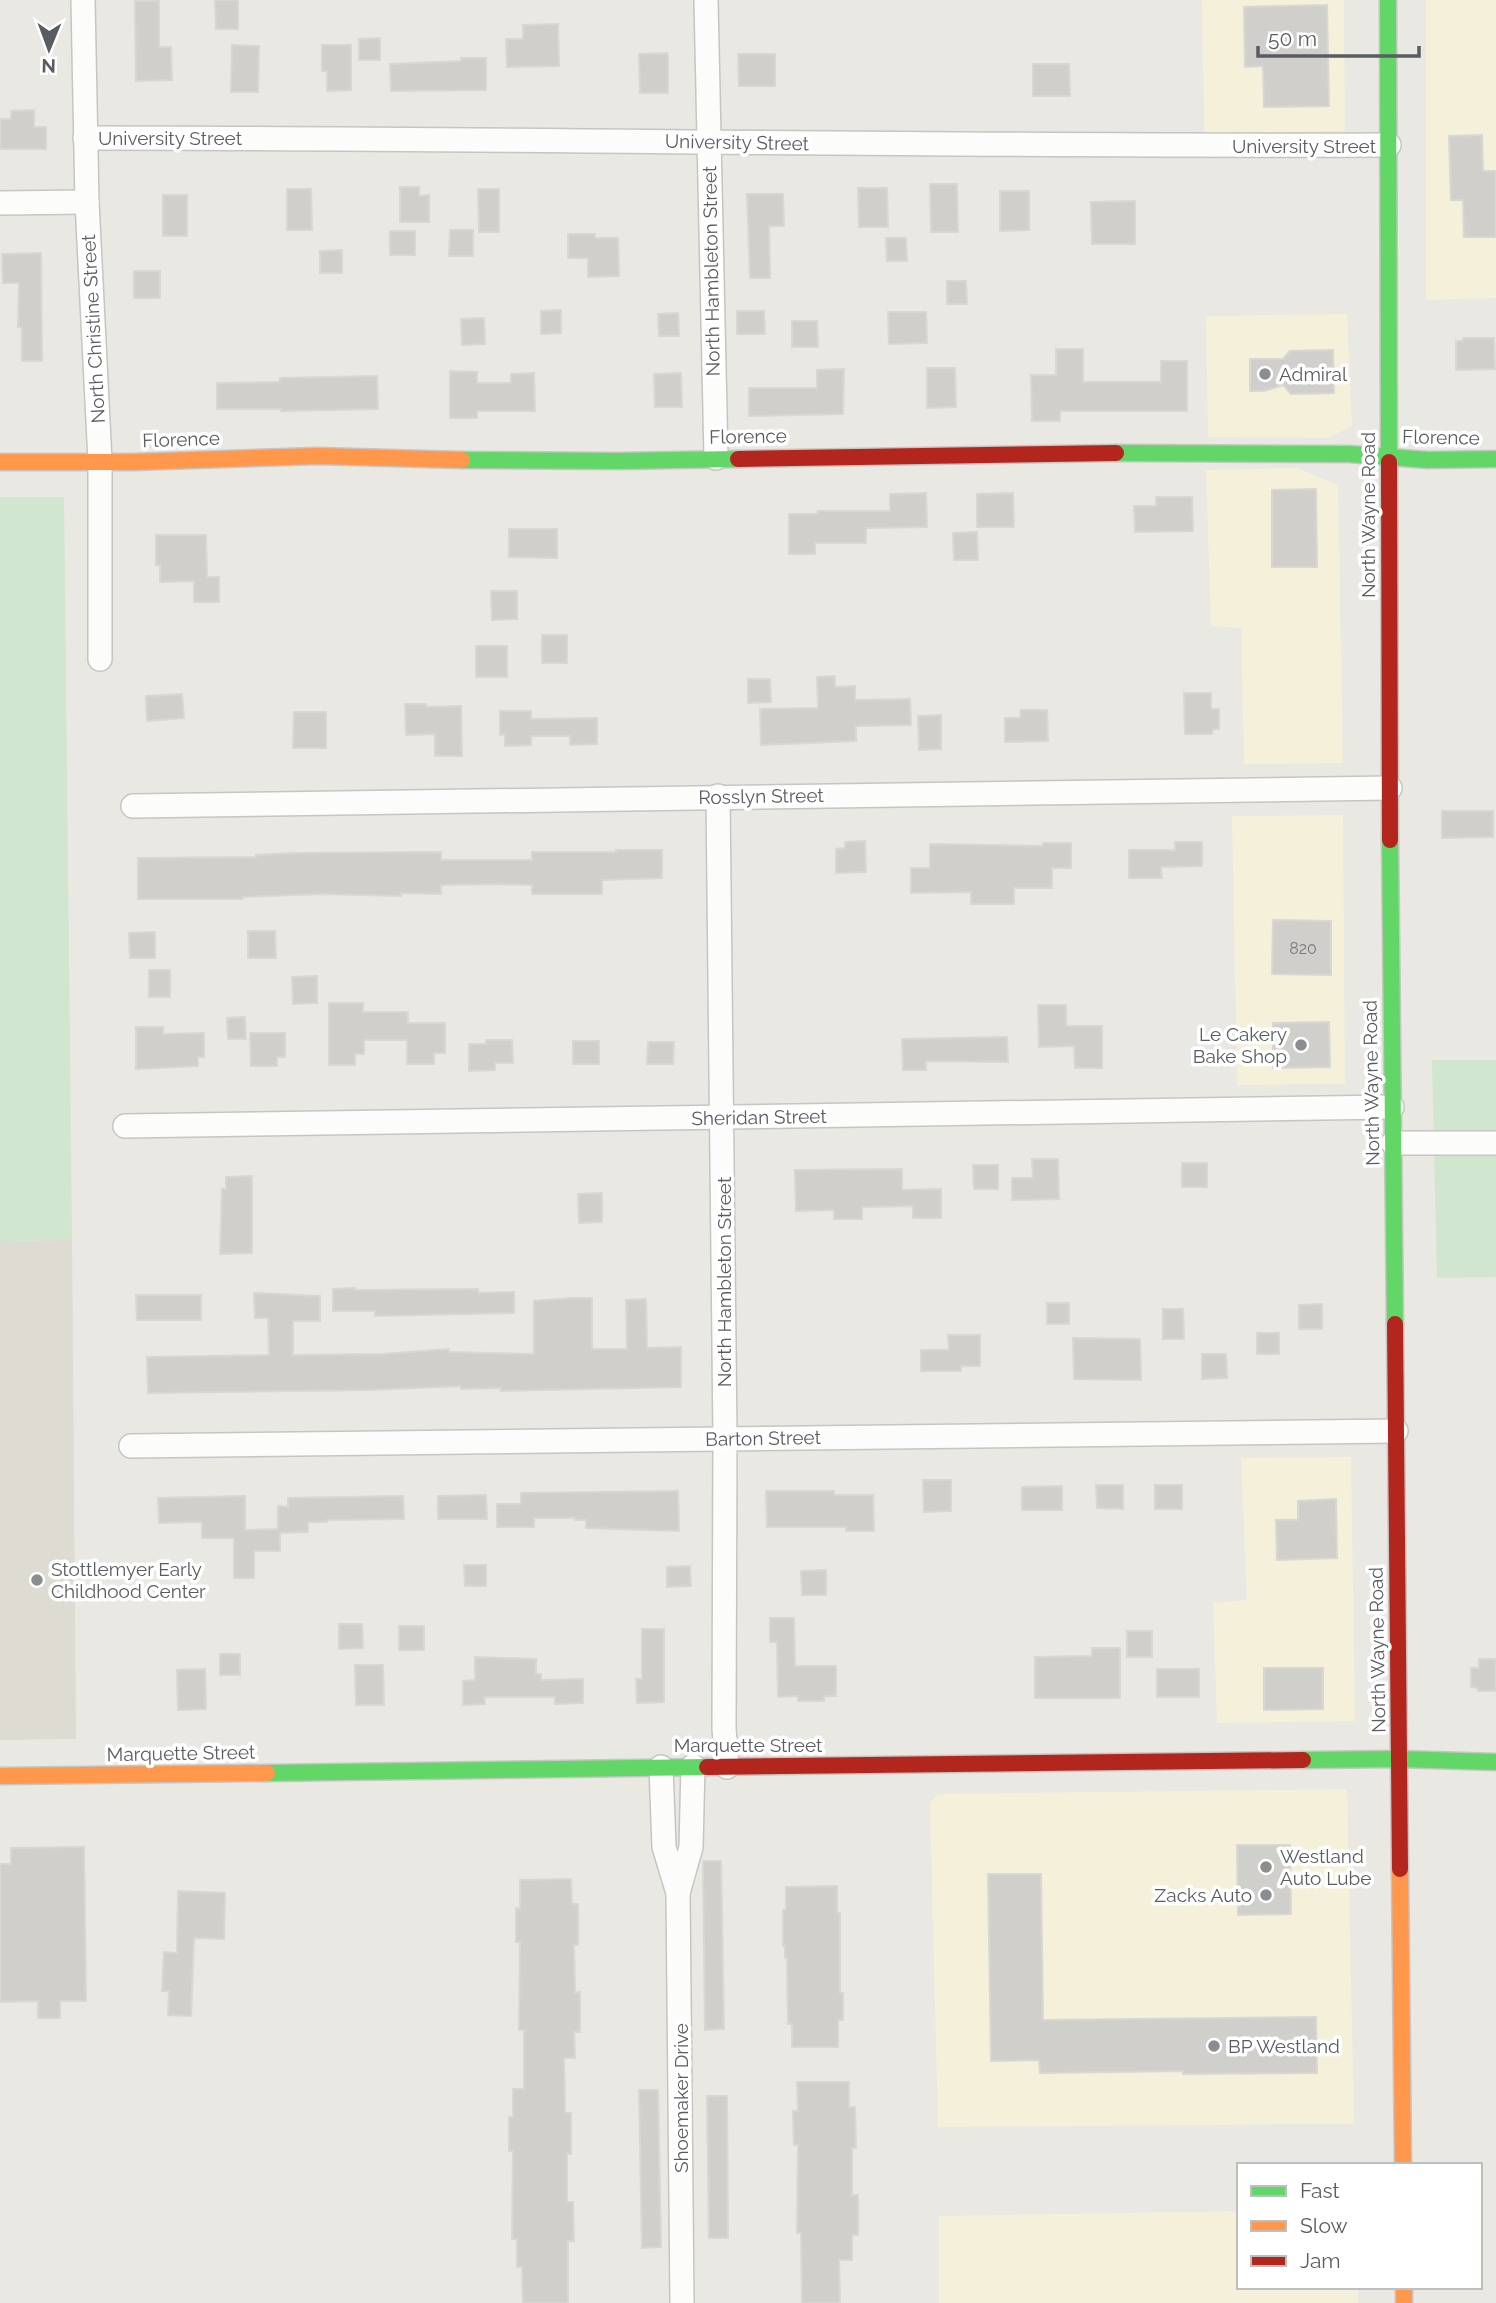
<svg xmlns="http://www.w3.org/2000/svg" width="1496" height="2303" font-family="Raleway,sans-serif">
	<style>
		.commercial { fill: #f4f0da }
		.education { fill: #dddbd2 }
		.green { fill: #d0e6cf }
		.building { fill: #d0cfcc; stroke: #d8d7d2; stroke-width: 2 }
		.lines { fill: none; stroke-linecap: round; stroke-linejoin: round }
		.street-casing { stroke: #c5c5c4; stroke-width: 26 }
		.fast-casing { stroke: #c6c6c5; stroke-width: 19 }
		.slow-casing { stroke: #c6c6c5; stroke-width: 19 }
		.jam-casing { stroke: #c6c6c5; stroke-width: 19 }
		.street { stroke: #fcfcfb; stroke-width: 23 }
		.fast { stroke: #63d668; stroke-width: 16 }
		.slow { stroke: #ff974d; stroke-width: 16 }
		.jam { stroke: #b3261e; stroke-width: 16 }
		.poi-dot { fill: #8b8d8e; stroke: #fff; stroke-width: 2.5 }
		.labels { text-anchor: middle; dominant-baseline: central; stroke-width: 7; stroke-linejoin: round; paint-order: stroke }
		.number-label { font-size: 16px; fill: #787a7d }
		.street-label { font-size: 19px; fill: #595c61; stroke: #fff }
		.poi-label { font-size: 19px; fill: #595c61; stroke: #fff; text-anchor: start }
	</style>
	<rect width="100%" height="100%" fill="#e9e8e3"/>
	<g class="commercial">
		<polygon points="1202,0 1344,0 1345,131 1204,133"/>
		<polygon points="1426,0 1496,0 1496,298 1426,300"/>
		<polygon points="1347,314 1352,426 1329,438 1208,437 1206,316"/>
		<polygon points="1298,468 1338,485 1343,763 1244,764 1241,628 1211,626 1206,470"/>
		<polygon points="1343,815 1345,1084 1237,1085 1232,816"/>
		<polygon points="1351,1457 1355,1721 1217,1723 1213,1603 1247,1600 1241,1458"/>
		<polygon points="1347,1789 1354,2124 938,2127 930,1803 938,1794"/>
		<polygon points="1239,2211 1239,2287 1358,2287 1358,2303 939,2303 939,2216"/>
	</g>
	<polygon class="education" points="72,1240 76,1739 0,1740 0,1241"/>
	<g class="green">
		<polygon points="0,497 64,497 72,1240 0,1241"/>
		<polygon points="1432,1060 1496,1060 1496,1277 1437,1278"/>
	</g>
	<g class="building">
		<polygon points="215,0 238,0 238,29 216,29"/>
		<polygon points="135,1 159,1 159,47 171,47 172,80 136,81"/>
		<polygon points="1327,5 1329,106 1264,107 1263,66 1245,67 1244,7"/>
		<polygon points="558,24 559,66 507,67 506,39 523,39 523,25"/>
		<polygon points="380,38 380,60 359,60 359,39"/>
		<polygon points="232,45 259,46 258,92 231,92"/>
		<polygon points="322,45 351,45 351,90 327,91 327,71 322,71"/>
		<polygon points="668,53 668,93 640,93 639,54"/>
		<polygon points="738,54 775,54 775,86 739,86"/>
		<polygon points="461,58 486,58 486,90 391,91 390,64 461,61"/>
		<polygon points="1033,64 1069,64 1070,96 1033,96"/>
		<polygon points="34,110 34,127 46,127 46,149 0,149 0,119 11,119 11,111"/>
		<polygon points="1482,135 1483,171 1496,171 1496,237 1464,237 1463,200 1451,200 1449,136"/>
		<polygon points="930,184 957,184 958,232 931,232"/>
		<polygon points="400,187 419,187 419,196 429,195 429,222 400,222"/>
		<polygon points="858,188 887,188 888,227 859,227"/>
		<polygon points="287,189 311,189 312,230 287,230"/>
		<polygon points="478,189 499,189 499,232 479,232"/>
		<polygon points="1000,191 1029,191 1029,230 1000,231"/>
		<polygon points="747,194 783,194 784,226 769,226 770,278 750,278"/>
		<rect x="163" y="195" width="24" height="41"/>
		<polygon points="1135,201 1135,244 1092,244 1091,202"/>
		<polygon points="450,230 473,230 473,256 449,256"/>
		<rect x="390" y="231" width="25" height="24"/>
		<polygon points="568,234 595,234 595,238 618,238 619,276 588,277 588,258 568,258"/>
		<polygon points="886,238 906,238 907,261 887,261"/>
		<polygon points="342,250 342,273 320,273 320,251"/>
		<polygon points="41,253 42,361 22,361 22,327 18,327 19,283 3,283 2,254"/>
		<rect x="134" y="271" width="26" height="27"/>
		<polygon points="947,281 966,281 967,304 947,304"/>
		<polygon points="561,310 561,333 541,334 541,311"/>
		<polygon points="737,311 764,311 765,334 737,334"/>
		<polygon points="888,312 926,312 927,343 889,344"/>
		<polygon points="678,313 679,336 659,336 658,314"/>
		<polygon points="484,318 485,344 462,345 461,319"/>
		<polygon points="792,321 817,321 818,347 792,347"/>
		<polygon points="1463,338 1494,338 1495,369 1456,370 1456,341 1463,341"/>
		<polygon points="1056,349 1083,349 1083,382 1161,382 1161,361 1187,361 1187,411 1060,411 1060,421 1032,421 1031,375 1056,375"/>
		<polygon points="1333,350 1334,393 1291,394 1283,385 1264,391 1250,391 1250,359 1283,359 1290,351"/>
		<polygon points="927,368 955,368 956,407 927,408"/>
		<polygon points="844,369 843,414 749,416 749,388 817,388 817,370"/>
		<polygon points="450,371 477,372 477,383 511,383 511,374 534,373 535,411 477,411 477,418 450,418"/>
		<polygon points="681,373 682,407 655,407 654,374"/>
		<polygon points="377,376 378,409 281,411 281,409 217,409 217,383 280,382 280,378"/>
		<polygon points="1316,489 1317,567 1272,567 1272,490"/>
		<polygon points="926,493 927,527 866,528 866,543 815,543 815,554 789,554 789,514 817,514 818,511 890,511 890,494"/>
		<polygon points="1013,493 1014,527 977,527 977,494"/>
		<polygon points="1156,497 1192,497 1193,531 1135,532 1134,506 1156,506"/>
		<polygon points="509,529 557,529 557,558 509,557"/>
		<polygon points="977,532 978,560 954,560 953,533"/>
		<polygon points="156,535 206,535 207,577 219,577 219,602 194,602 194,581 160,582 160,565 156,565"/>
		<polygon points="491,591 517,591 517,619 492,620"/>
		<rect x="542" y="635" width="25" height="28"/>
		<rect x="476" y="646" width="31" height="31"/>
		<polygon points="835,676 835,687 855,686 855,700 910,699 911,725 856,726 856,741 761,745 760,709 818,708 817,677"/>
		<polygon points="748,679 770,679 771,702 748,703"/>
		<polygon points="1184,693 1211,693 1211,709 1219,709 1219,729 1213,729 1212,734 1185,734"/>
		<polygon points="182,694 184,718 147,721 146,696"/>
		<polygon points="405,704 426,704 426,707 461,706 462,756 435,756 435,734 406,735"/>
		<polygon points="1021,710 1047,710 1048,741 1005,742 1005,718 1020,718"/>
		<polygon points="500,711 531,711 531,719 597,718 597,744 570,745 570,736 531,736 531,745 505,746 505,734 500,735"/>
		<polygon points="294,712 326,712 326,748 293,748"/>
		<polygon points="941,715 941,749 919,750 918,716"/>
		<polygon points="1442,811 1493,811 1493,837 1442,838"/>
		<polygon points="865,841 866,872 836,873 836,849 845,848 845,842"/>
		<polygon points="1175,842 1202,842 1202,866 1161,867 1162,878 1129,878 1129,850 1175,850"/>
		<polygon points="1043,843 1071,843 1071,868 1052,868 1052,888 1014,888 1014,904 971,904 971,892 911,893 911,868 930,868 930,844 1043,846"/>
		<polygon points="616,850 662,850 662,878 602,880 602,894 532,894 532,885 493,884 441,885 441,894 401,893 401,896 323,894 243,897 243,899 138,899 138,858 256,857 256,855 296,853 441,852 441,860 532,860 532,852 616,852"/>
		<polygon points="1273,920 1331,921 1331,975 1272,974"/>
		<polygon points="248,931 275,931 276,958 248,958"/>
		<polygon points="155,932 155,958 130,958 129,933"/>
		<rect x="149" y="970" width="21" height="27"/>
		<polygon points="317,976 317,1003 293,1004 292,977"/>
		<polygon points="329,1003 363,1003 363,1012 408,1012 408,1023 445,1023 445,1053 434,1053 434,1064 407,1064 407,1040 364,1040 364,1054 355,1054 355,1065 329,1065"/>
		<polygon points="1038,1005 1066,1005 1066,1026 1102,1026 1102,1068 1075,1068 1074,1046 1039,1047"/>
		<polygon points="245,1017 246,1039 228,1039 227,1018"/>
		<polygon points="1329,1022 1330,1067 1273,1068 1273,1023"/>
		<polygon points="136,1027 163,1027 163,1034 204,1033 204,1057 198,1057 198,1066 136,1069"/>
		<polygon points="250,1033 285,1033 285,1057 277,1057 277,1066 251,1066"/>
		<polygon points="1007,1037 1008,1062 926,1061 926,1070 903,1070 902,1039"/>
		<polygon points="486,1040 512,1040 513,1063 495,1063 495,1070 469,1071 469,1044 486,1044"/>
		<rect x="573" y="1041" width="26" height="23"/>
		<polygon points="648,1042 674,1042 673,1064 647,1064"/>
		<polygon points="1032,1159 1058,1159 1059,1199 1012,1200 1012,1178 1033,1178"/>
		<rect x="1182" y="1163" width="25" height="24"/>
		<polygon points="973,1165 998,1165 998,1189 974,1189"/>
		<polygon points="902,1169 902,1190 941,1189 941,1218 913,1218 913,1206 862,1207 862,1219 834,1219 834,1210 796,1211 795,1170"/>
		<polygon points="252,1176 252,1253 220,1254 222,1189 226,1189 226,1177"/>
		<polygon points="602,1193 602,1222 579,1223 578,1194"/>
		<polygon points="355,1288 355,1290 478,1289 478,1293 514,1292 514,1313 375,1316 375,1311 333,1311 333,1289"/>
		<polygon points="254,1293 320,1296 320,1321 293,1321 293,1355 383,1354 449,1349 449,1352 534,1354 534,1301 570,1298 592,1298 592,1349 627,1349 626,1300 646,1299 647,1348 681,1347 681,1387 501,1391 501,1388 461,1389 461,1386 370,1390 148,1393 147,1357 269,1355 268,1318 255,1318"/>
		<polygon points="136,1295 201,1295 201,1320 137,1320"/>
		<rect x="1047" y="1303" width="22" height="21"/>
		<polygon points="1322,1304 1322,1329 1299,1329 1299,1305"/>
		<polygon points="1163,1309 1183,1309 1184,1339 1163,1339"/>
		<rect x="1257" y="1333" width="22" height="21"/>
		<polygon points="948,1335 980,1335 980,1366 961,1366 961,1371 921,1371 921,1350 949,1350"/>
		<polygon points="1073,1338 1140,1339 1141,1380 1074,1379"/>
		<polygon points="1202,1354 1226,1354 1227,1378 1202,1379"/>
		<polygon points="923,1480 951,1480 951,1511 924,1512"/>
		<polygon points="1096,1485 1123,1485 1123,1509 1097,1508"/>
		<rect x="1155" y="1485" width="27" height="24"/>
		<polygon points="1062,1486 1062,1510 1022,1510 1022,1487"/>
		<polygon points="678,1491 679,1531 586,1528 586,1520 575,1520 575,1518 534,1518 534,1527 497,1527 497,1504 521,1504 521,1493"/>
		<polygon points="766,1491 834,1491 834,1495 873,1495 874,1531 846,1531 846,1527 767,1527"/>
		<polygon points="486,1495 487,1519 438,1519 438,1496"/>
		<polygon points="245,1496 245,1530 278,1529 278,1506 288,1507 288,1498 403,1496 404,1519 327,1520 327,1522 308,1522 308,1532 280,1533 280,1551 254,1551 254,1578 234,1578 234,1538 202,1538 202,1522 159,1523 158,1498"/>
		<polygon points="1336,1499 1337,1558 1277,1560 1276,1520 1298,1520 1298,1501"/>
		<polygon points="464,1565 486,1565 486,1586 465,1586"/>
		<polygon points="690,1566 691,1586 667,1587 667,1567"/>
		<polygon points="826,1570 826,1595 802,1595 801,1571"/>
		<polygon points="770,1618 794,1618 795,1666 836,1666 836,1696 824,1696 824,1701 798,1701 798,1696 778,1697 777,1642 770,1642"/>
		<polygon points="339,1624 362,1624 363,1648 339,1649"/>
		<rect x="399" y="1626" width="25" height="24"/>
		<polygon points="642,1629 664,1629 664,1702 637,1703 636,1679 642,1679"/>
		<rect x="1127" y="1631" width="25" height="26"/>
		<polygon points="1092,1648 1120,1648 1120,1698 1035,1698 1035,1657 1092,1656"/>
		<rect x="220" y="1654" width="20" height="21"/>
		<polygon points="475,1657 536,1659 536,1674 541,1674 541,1680 583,1679 583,1703 555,1704 555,1697 484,1697 485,1704 463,1705 463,1681 475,1680"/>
		<polygon points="1479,1659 1496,1659 1496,1691 1478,1691 1478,1688 1471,1687 1471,1668 1479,1668"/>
		<polygon points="355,1665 383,1665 384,1705 356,1705"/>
		<polygon points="1264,1668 1323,1668 1323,1709 1264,1710"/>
		<polygon points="205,1669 206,1709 178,1710 177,1670"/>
		<rect x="1157" y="1669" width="42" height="28"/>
		<polygon points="1237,1845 1290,1845 1291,1914 1238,1915"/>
		<polygon points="84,1847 86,2001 60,2001 60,2018 38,2018 38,2001 0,2002 0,1864 11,1864 11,1848"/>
		<polygon points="703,1861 721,1861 724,2029 705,2030"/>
		<polygon points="988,1874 1041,1874 1043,2020 1316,2017 1317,2073 1183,2074 1183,2071 1040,2073 1039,2060 991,2061"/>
		<polygon points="571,1879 572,1904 578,1904 578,1945 574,1945 575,1993 580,1992 580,2032 574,2032 575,2058 564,2058 565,2113 571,2113 571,2154 567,2154 567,2202 573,2202 574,2241 568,2241 568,2303 523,2303 522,2267 517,2267 517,2239 512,2239 513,2151 509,2151 509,2117 513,2117 513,2089 524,2089 524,2030 519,2030 520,1942 516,1942 516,1908 520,1909 520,1880"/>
		<polygon points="837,1886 837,1913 840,1913 840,1993 843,1993 843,2020 838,2020 838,2047 792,2047 792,2024 788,2024 787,1958 785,1958 785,1946 783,1946 783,1910 786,1910 786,1887"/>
		<polygon points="178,1891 225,1893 224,1939 194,1938 191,2016 168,2015 169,1991 162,1991 164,1952 177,1953"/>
		<polygon points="797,2082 849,2082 849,2107 855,2107 856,2148 852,2148 852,2195 858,2195 858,2235 852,2235 852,2260 839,2260 840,2303 802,2303 801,2233 797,2233 798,2145 794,2145 793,2111 798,2111"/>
		<polygon points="639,2090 658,2090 661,2247 642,2248"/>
		<polygon points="707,2096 727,2096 728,2238 709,2238"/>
	</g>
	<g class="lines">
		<defs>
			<g id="street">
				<polyline points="83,0 87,202 100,461 100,659"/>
				<polyline points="706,0 716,458"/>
				<path d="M 85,138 C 519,138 954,147 1389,145"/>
				<polyline points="0,203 87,202"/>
				<polyline points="718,796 725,1438 724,1728 727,1767"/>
				<polyline points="133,806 1390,788"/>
				<polyline points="125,1126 1392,1107"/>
				<polyline points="1393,1143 1496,1143"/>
				<polyline points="131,1446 1396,1431"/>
				<polyline points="661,1767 664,1847 678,1893 682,2303"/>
				<polyline points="678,1893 691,1847 693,1766"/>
			</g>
			<g id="fast">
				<polyline points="1388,0 1389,462"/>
				<polyline points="1116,453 1349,454 1428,460 1496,459"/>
				<polyline points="462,460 618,461 738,459"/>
				<polyline points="1390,840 1395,1324"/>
				<polyline points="1303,1760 1399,1759 1496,1762"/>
				<polyline points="267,1773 707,1767"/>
			</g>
			<g id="slow">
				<polyline points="0,462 133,462 318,456 462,460"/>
				<polyline points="0,1776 267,1773"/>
				<polyline points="1400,1869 1403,2165"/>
				<polyline points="1404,2287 1404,2303"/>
			</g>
			<g id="jam">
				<polyline points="738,459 1116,453"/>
				<polyline points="1389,462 1390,840"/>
				<polyline points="1395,1324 1400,1869"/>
				<polyline points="707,1767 1303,1760"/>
			</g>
		</defs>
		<use href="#street" class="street-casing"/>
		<use href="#fast" class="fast-casing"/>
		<use href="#slow" class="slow-casing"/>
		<use href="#jam" class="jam-casing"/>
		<use href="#street" class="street"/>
		<use href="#fast" class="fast"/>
		<use href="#slow" class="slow"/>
		<use href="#jam" class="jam"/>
	</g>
	<g class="poi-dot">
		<circle cx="1265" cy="374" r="7"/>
		<circle cx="1301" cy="1045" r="7"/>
		<circle cx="37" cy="1580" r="7"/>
		<circle cx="1266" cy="1867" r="7"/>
		<circle cx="1266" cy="1895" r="7"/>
		<circle cx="1214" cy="2046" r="7"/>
	</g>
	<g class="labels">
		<g class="number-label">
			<text x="1303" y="948">820</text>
		</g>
		<g class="street-label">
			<text x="170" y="138">University Street</text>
			<text transform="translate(737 142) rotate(1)">University Street</text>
			<text x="1304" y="146">University Street</text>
			<text transform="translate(711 271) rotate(-91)">North Hambleton Street</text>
			<text transform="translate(93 329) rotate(-93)">North Christine Street</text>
			<text transform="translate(748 436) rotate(-1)">Florence</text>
			<text transform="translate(1441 437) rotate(1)">Florence</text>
			<text transform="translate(181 439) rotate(-2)">Florence</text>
			<text transform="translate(1368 515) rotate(-90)">North Wayne Road</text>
			<text transform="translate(761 796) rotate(-1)">Rosslyn Street</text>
			<text transform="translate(1371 1083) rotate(-91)">North Wayne Road</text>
			<text transform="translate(759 1117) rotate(-1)">Sheridan Street</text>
			<text transform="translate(724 1282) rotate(-90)">North Hambleton Street</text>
			<text transform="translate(763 1438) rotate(-1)">Barton Street</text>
			<text transform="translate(1377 1650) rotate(-91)">North Wayne Road</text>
			<text x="748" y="1745">Marquette Street</text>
			<text transform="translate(181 1753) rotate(-1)">Marquette Street</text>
			<text transform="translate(681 2098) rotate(-90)">Shoemaker Drive</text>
		</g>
		<g class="poi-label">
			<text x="1279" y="374">Admiral</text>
			<text x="1287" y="1034" text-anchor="end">Le Cakery<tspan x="1287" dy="22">Bake Shop</tspan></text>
			<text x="51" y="1569">Stottlemyer Early<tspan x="51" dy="22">Childhood Center</tspan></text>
			<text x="1280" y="1856">Westland<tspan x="1280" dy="22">Auto Lube</tspan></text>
			<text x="1252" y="1895" text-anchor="end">Zacks Auto</text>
			<text x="1228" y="2046">BP Westland</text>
		</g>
	</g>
	<rect x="1237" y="2163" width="245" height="126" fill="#ffffff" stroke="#bdbec0" stroke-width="2"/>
	<rect x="1251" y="2186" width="35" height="10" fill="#63d668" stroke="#bdbec0" stroke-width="2"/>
	<text x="1300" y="2198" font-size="21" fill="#595c61">Fast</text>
	<rect x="1251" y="2221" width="35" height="10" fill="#ff974d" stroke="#bdbec0" stroke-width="2"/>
	<text x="1300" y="2233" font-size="21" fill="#595c61">Slow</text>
	<rect x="1251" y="2256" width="35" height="10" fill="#b3261e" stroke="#bdbec0" stroke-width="2"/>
	<text x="1300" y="2268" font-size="21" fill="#595c61">Jam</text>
	<g transform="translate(49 49) rotate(181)" stroke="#ffffff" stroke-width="5" paint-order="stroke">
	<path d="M0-5L12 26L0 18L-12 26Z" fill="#595c61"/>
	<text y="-10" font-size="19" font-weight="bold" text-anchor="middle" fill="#595c61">N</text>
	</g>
	<path d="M1258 46v10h161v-10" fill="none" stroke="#595c61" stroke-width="3.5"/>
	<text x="1268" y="46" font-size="21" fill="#595c61" stroke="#ffffff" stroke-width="5" paint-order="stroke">50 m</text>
</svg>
